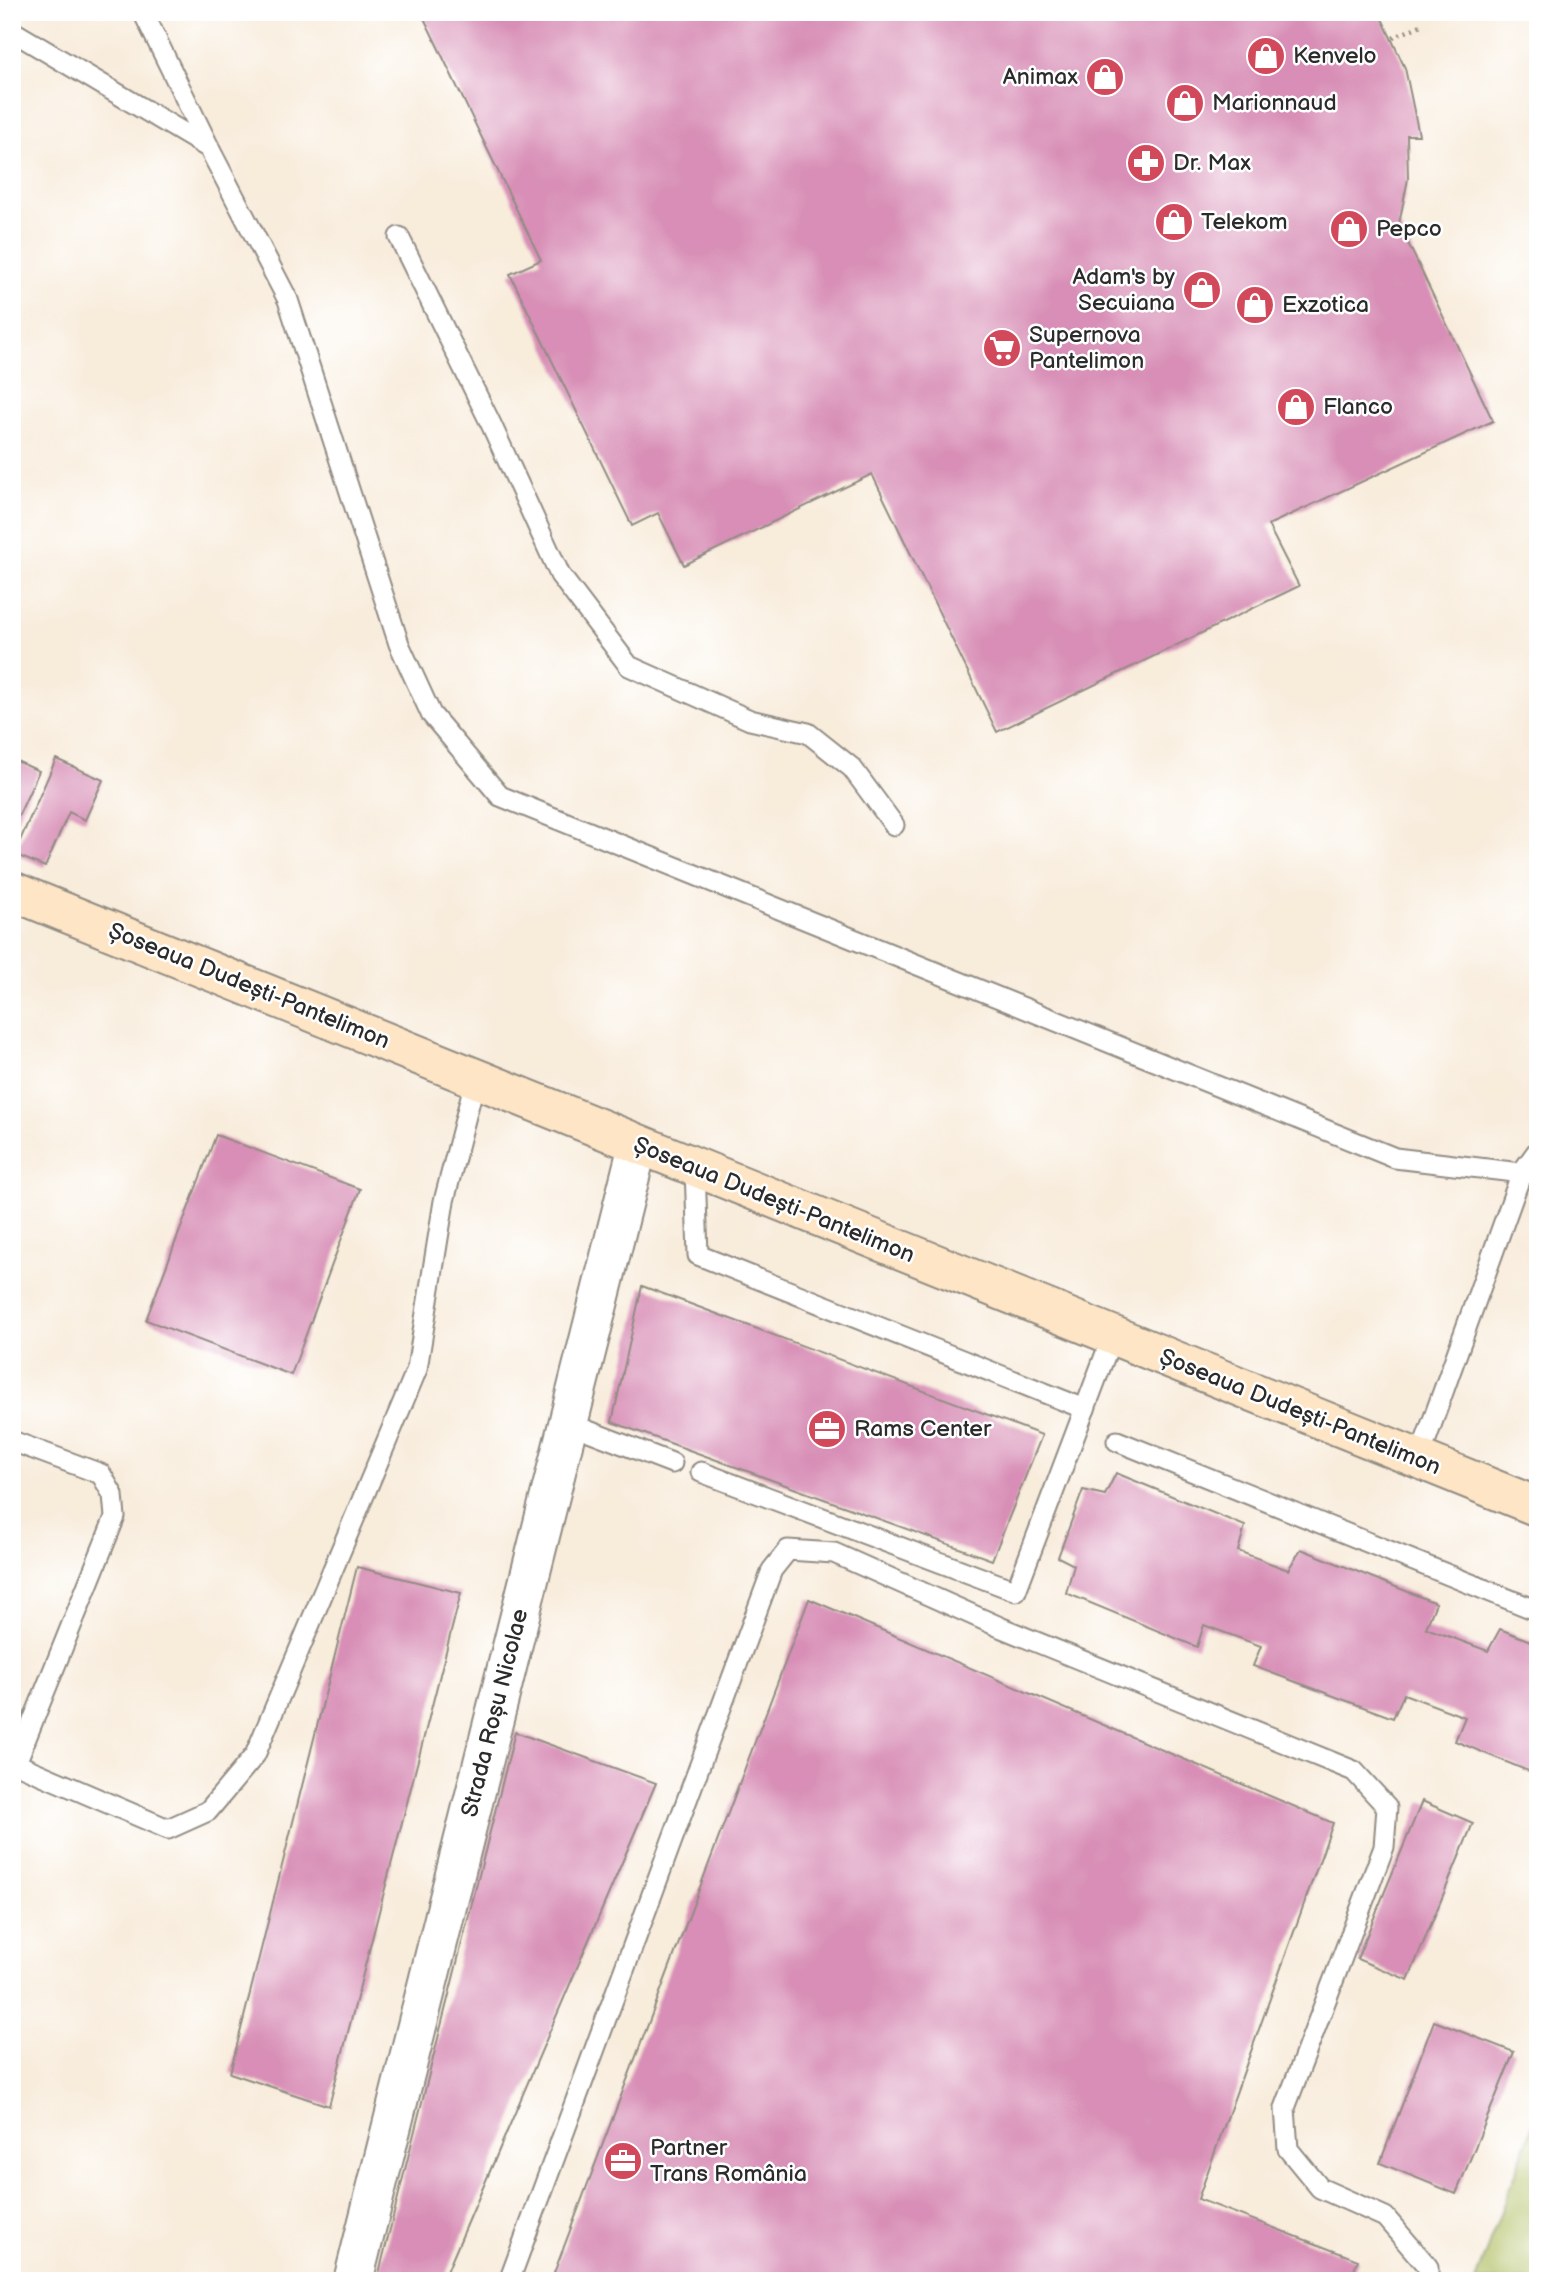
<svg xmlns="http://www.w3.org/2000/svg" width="1550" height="2293" font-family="'Balsamiq Sans',sans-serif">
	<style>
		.green { fill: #afbd5f; stroke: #6d7445; stroke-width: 2 }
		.building { fill: #d88eb6 }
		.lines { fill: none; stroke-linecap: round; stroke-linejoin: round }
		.lane-casing { stroke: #928c83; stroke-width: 23 }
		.street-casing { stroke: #928c83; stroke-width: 42 }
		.secondary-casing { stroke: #928c83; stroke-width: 42 }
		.path { stroke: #928c83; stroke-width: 4.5; stroke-dasharray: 2 5; stroke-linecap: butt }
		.lane { stroke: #fff; stroke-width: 19 }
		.street { stroke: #fff; stroke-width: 38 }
		.secondary { stroke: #fde5c5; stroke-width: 38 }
		.labels { text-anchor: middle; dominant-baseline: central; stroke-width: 5; stroke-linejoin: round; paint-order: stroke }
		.poi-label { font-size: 23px; fill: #2b2b2b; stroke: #fff; text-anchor: start }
		.street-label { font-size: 23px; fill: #2b2b2b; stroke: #fff }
	</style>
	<rect width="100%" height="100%" fill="#fff"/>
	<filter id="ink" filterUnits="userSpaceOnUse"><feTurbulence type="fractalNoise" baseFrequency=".0143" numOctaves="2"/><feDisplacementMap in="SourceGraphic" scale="14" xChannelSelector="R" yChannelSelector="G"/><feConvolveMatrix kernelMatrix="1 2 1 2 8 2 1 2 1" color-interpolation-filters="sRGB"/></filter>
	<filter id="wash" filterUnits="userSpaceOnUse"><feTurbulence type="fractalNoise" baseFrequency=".00686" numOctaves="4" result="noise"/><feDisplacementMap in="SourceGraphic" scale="28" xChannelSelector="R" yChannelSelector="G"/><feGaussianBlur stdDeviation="1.57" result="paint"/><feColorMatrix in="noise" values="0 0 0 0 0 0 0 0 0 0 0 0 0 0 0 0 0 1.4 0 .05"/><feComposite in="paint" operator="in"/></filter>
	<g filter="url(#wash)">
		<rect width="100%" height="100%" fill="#f8ecdb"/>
		<polygon class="green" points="1538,2111 1538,2281 1475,2281"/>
		<g id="blocks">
			<g class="building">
				<polygon points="421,12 1379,12 1405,68 1419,135 1407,135 1408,179 1399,224 1493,421 1268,525 1299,586 997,732 872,474 684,565 658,513 632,526 510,274 541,260"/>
				<polygon points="12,759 39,771 12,830"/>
				<polygon points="56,759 103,780 85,820 69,812 45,867 14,854"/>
				<polygon points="216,1135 360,1189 291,1375 146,1320"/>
				<polygon points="642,1286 1042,1435 992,1560 612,1422"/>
				<polygon points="1116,1473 1245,1526 1238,1551 1288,1570 1301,1549 1436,1603 1426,1628 1488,1651 1500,1629 1538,1644 1538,1775 1455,1741 1465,1717 1404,1694 1393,1718 1253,1666 1261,1646 1204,1625 1197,1647 1066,1593 1074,1565 1058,1557 1083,1490 1105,1495"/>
				<polygon points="357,1567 461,1593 329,2106 230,2073"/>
				<polygon points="809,1599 1333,1823 1198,2199 1358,2260 1350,2281 551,2281"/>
				<polygon points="515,1732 656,1783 443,2281 377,2281"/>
				<polygon points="1422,1801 1473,1823 1408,1980 1357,1959"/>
				<polygon points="1434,2021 1514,2052 1456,2194 1380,2163"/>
			</g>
		</g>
	</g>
	<g filter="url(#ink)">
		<use href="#blocks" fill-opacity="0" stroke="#928c83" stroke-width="2"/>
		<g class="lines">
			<defs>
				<g id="lane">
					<polyline points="143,12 209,147"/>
					<polyline points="12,31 209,148 288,300 399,644 431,714 500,796 1395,1158 1538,1175"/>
					<polyline points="399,237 491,424 560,575 629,666 750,720 808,733 852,768 894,825"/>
					<polyline points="695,1168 698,1255 1085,1409"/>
					<polyline points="568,1423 672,1463"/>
					<polyline points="12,1441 101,1474 113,1495 115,1517 16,1763"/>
					<polyline points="1117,1441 1538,1611"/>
					<polyline points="1419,1459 1522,1172 1538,1150"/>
					<polyline points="701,1472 1016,1591 1112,1337"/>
					<polyline points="12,1762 168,1829 208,1811 255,1755 417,1369 444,1201 476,1077"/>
					<polyline points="509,2281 772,1570 788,1550 834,1553 1002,1628 1354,1771 1387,1807 1384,1847 1285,2108 1288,2149 1320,2188 1385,2217 1428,2267 1428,2281"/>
				</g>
				<polyline id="street" points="353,2281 638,1145"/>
				<polyline id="secondary" points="12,891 1538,1507"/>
			</defs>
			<use href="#lane" class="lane-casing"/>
			<use href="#street" class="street-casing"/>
			<use href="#secondary" class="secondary-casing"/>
			<polyline class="path" points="1393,38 1421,25"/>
			<use href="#lane" class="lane"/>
			<use href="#street" class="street"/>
			<use href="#secondary" class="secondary"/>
		</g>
	</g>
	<defs>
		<symbol id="shop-disc" viewBox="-11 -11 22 22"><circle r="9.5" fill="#d1495b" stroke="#fff"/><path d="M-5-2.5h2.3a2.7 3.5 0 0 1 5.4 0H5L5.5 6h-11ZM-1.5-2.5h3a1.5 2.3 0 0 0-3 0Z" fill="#fff"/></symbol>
		<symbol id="pharmacy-disc" viewBox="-11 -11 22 22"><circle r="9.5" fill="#d1495b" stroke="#fff"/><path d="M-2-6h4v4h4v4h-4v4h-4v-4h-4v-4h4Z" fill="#fff"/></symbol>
		<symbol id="supermarket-disc" viewBox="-11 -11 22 22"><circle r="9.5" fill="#d1495b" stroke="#fff"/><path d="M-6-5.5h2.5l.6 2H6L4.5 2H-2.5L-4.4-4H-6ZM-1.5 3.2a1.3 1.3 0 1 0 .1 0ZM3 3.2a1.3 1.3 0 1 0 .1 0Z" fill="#fff"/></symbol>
		<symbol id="office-disc" viewBox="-11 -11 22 22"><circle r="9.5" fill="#d1495b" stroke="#fff"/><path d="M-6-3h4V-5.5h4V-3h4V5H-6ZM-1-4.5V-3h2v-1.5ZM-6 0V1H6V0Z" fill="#fff"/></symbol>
	</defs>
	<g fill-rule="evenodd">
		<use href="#shop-disc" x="1244" y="34" width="44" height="44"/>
		<use href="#shop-disc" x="1083" y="55" width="44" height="44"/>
		<use href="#shop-disc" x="1163" y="81" width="44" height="44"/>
		<use href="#pharmacy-disc" x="1124" y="141" width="44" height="44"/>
		<use href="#shop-disc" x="1152" y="200" width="44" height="44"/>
		<use href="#shop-disc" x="1327" y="207" width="44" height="44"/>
		<use href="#shop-disc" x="1180" y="268" width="44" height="44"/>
		<use href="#shop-disc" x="1233" y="283" width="44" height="44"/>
		<use href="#supermarket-disc" x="980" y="326" width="44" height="44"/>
		<use href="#shop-disc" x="1274" y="385" width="44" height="44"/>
		<use href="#office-disc" x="805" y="1407" width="44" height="44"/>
		<use href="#office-disc" x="601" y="2139" width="44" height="44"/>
	</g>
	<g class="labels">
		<g class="poi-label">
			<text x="1293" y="56">Kenvelo</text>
			<text x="1078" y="77" text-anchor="end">Animax</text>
			<text x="1212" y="103">Marionnaud</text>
			<text x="1173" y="163">Dr. Max</text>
			<text x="1201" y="222">Telekom</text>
			<text x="1376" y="229">Pepco</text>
			<text x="1175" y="277" text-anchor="end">Adam's by<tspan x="1175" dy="26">Secuiana</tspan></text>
			<text x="1282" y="305">Exzotica</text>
			<text x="1029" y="335">Supernova<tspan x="1029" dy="26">Pantelimon</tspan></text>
			<text x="1323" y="407">Flanco</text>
			<text x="854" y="1429">Rams Center</text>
			<text x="650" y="2148">Partner<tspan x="650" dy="26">Trans România</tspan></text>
		</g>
		<g class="street-label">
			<text transform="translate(249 986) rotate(22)">Șoseaua Dudești-Pantelimon</text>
			<text transform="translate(774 1200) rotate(22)">Șoseaua Dudești-Pantelimon</text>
			<text transform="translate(1300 1412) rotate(22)">Șoseaua Dudești-Pantelimon</text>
			<text transform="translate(495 1713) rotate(-76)">Strada Roșu Nicolae</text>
		</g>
	</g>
	<rect width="1550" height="2293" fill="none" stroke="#fff" stroke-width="42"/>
</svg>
